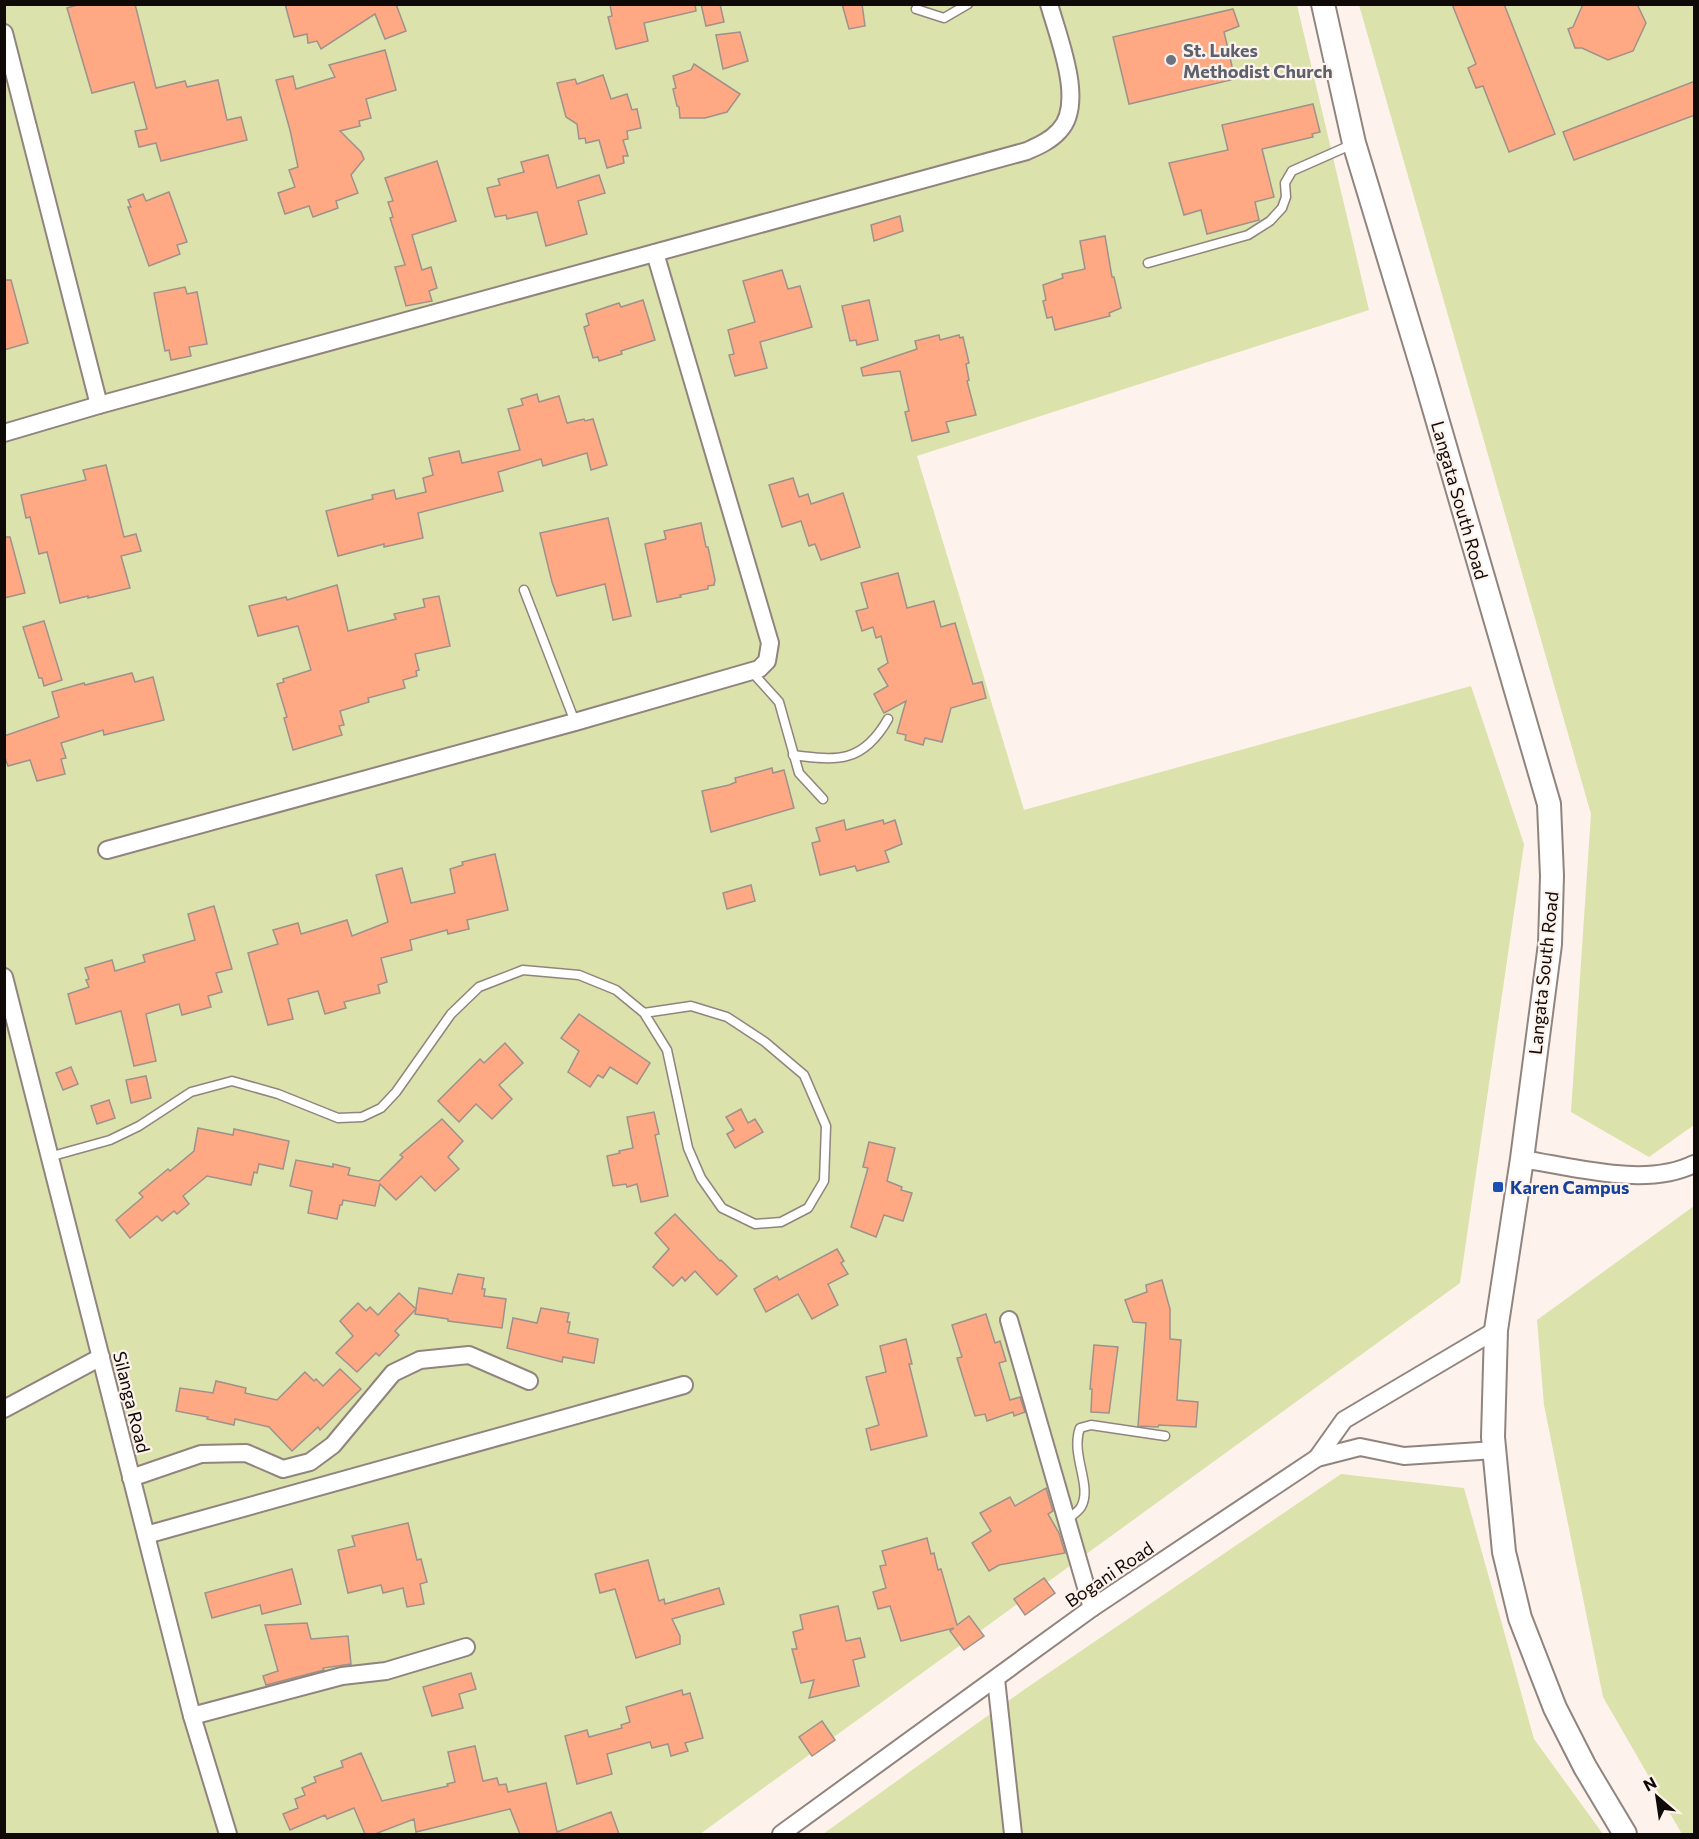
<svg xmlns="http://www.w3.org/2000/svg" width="1699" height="1839" font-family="Commissioner,sans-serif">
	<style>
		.green { fill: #dbe2ab }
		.building { fill: #fea983; stroke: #9f918b; stroke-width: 1.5 }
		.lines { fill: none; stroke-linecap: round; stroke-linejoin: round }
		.lane-casing { stroke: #91847e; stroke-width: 11 }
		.street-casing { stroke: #91847e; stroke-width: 20 }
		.secondary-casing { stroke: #91847e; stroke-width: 26 }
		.lane { stroke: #fff; stroke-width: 8 }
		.street { stroke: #fff; stroke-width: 16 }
		.secondary { stroke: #fff; stroke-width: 22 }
		.worship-dot { fill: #6b7280; stroke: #fef2ec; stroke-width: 2 }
		.transit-dot { fill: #1a4fb4; stroke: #fef2ec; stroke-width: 2 }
		.labels { text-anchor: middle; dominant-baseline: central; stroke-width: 4.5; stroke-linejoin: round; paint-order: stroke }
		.worship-label { font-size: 18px; font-weight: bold; fill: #5b616d; stroke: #fef2ec; text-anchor: start }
		.street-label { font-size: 18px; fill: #0f0a08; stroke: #fef2ec }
		.transit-label { font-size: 18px; font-weight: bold; fill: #164399; stroke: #fef2ec; text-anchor: start }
	</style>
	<rect width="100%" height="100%" fill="#fef2ec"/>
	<g class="green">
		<polygon points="5,5 1297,5 1369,310 917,456 1024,810 1471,686 1524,844 1460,1283 700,1834 5,1834"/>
		<polygon points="1359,5 1694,5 1694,1125 1649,1157 1571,1112 1591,814"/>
		<polygon points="1694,1206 1694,1834 1682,1834 1603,1697 1544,1405 1537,1320"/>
		<polygon points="1341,1474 1464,1488 1534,1739 1603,1834 823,1834 1025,1689"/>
	</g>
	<g class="building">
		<polygon points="80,4 135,4 156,88 185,81 187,87 218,80 227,120 241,117 247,140 161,161 156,143 139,147 135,131 147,129 134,82 92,93 67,8"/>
		<polygon points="285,4 396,4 406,31 385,39 375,14 321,49 317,41 308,43 307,34 294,37"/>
		<polygon points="610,4 695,4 696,11 644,23 648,41 616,49 608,17 612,16"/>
		<polygon points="701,4 720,4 724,22 706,26"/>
		<polygon points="842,4 862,4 865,26 849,29"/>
		<polygon points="1452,4 1504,4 1555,134 1509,152 1483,86 1476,88 1468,68 1476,64"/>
		<polygon points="1583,4 1637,4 1646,23 1633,51 1608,60 1582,48 1575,48 1568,29 1573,27"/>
		<polygon points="1233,9 1239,26 1224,32 1235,79 1129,104 1113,37"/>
		<polygon points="740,32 748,61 723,69 716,35"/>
		<polygon points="385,50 396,90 366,99 371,118 359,121 360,126 340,131 361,152 364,159 351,175 358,193 336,201 338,208 313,217 309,206 285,214 278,193 295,187 289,170 298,167 290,130 276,80 293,76 296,89 335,77 329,65"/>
		<polygon points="694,64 740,94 727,112 705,118 680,118 679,107 677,106 673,89 676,88 673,76 691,70"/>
		<polygon points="603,75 611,99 627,94 632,110 637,109 641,128 627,131 628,139 623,140 628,156 623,156 624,163 607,168 599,140 586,143 585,138 579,139 577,124 566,117 557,83 575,79 577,84"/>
		<polygon points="1695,81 1695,115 1574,160 1563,132"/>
		<polygon points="1313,104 1320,132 1312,134 1313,137 1262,149 1274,197 1255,202 1259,220 1207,234 1201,210 1184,215 1169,163 1228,150 1222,125"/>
		<polygon points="548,155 557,188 599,175 605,193 578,201 587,234 546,246 537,212 507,219 506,215 495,217 487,188 500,185 498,179 524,172 521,162"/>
		<polygon points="437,161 456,221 412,235 422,270 431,267 437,288 429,291 432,301 406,306 395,267 405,265 390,218 393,217 388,202 393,201 385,178"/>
		<polygon points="169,192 187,242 177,245 180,254 149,266 128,207 131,207 128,200 143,194 146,201"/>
		<polygon points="900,216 903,231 874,241 871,225"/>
		<polygon points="1105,236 1112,277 1114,277 1121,308 1109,313 1110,316 1055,330 1052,317 1047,318 1043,301 1046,300 1043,285 1063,278 1062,274 1085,269 1080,241"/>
		<polygon points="782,270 788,289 800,286 812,327 760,342 767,368 735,376 729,355 734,354 728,330 755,322 743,281"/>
		<polygon points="4,280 11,280 28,343 4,350"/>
		<polygon points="185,287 187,294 197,292 207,344 189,347 191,356 171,360 169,350 165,351 154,293"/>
		<polygon points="643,300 655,340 621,351 622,354 599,361 598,357 593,358 584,327 589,325 586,314 619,303 621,307"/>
		<polygon points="869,300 878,340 857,345 856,340 850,341 842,306"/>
		<polygon points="939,335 940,340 959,335 960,338 963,337 969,363 966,364 969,380 967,381 976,415 946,422 949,432 912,441 905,412 909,411 900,371 863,376 861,368 917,349 915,341"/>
		<polygon points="537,394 539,402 559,396 567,423 584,419 585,421 593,419 607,465 591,470 587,453 543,466 541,459 498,472 503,491 418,513 423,538 384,547 384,544 338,556 326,511 373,499 372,495 394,490 396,499 426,492 423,478 433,475 429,458 459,451 462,463 520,450 508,409 523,405 521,399"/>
		<polygon points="106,465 124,537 136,534 141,551 121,556 130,588 88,598 88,596 60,603 47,552 39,554 30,517 26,518 21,495 86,480 83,470"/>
		<polygon points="793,478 799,497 808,494 811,504 843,493 860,547 821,560 815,544 809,546 801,521 782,527 769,485"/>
		<polygon points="608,518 631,616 613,620 605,584 557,596 552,582 540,533"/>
		<polygon points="701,523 706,547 708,547 715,580 714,585 708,586 708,589 680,595 681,597 657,602 645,544 666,539 664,531"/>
		<polygon points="4,537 10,537 25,593 4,598"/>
		<polygon points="898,573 907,608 934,601 941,627 955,623 973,684 982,682 986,698 951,708 942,742 925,738 923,745 905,740 906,735 897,733 906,701 884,713 874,694 888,686 878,669 888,663 881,636 876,638 873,627 862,631 856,611 868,608 861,583"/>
		<polygon points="337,585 348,631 396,619 394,614 425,607 423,599 439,596 450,646 415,654 419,670 416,671 417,676 403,680 405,688 368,698 369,702 340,711 344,725 339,726 342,735 293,750 284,718 287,717 277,684 284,682 283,679 311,670 298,626 258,636 249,606 286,597 287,600"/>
		<polygon points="44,621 62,680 44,686 42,678 39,678 23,627"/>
		<polygon points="132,673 135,682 153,677 164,720 104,735 103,730 61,743 66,758 61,759 65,774 37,781 30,760 8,766 4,755 4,736 59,717 52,692 84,683 85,685"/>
		<polygon points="772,768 773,773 784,770 794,808 711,832 702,791 729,785 736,782 735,778"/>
		<polygon points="844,820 846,830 883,820 884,824 895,820 902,844 885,851 889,862 857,871 855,866 820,875 812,843 820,841 816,828"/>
		<polygon points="495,854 508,910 467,920 469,929 448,934 447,930 410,940 412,950 381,958 387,982 378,985 380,993 344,1002 346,1008 325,1014 318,991 288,999 293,1019 268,1025 248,953 278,944 273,930 298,923 301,934 347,920 352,936 388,922 376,875 402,868 411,903 455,893 450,869 463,865 462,862"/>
		<polygon points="751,885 755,901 727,909 723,893"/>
		<polygon points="214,906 232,969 216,973 222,992 208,996 211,1007 182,1015 179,1004 146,1014 156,1061 134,1066 121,1011 76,1024 68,994 89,987 86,980 89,979 85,968 112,960 115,971 145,962 143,955 195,940 188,914"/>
		<polygon points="579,1014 650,1063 637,1084 610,1067 603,1078 598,1075 590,1087 568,1072 579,1051 561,1038"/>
		<polygon points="505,1043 523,1063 499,1085 512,1099 492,1119 476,1104 459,1122 438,1101 480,1059 484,1063"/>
		<polygon points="71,1067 78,1084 63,1090 56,1073"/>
		<polygon points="146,1076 151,1098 131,1103 126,1080"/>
		<polygon points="109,1100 115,1118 97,1124 91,1106"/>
		<polygon points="741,1109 748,1123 755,1119 763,1132 735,1148 727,1134 734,1130 726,1117"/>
		<polygon points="654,1112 659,1134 655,1135 668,1196 641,1202 637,1184 627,1187 626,1184 613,1186 607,1156 620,1153 619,1151 633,1148 627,1117"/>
		<polygon points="442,1119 463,1141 448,1157 459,1169 435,1191 421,1176 396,1200 380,1184 375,1206 343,1200 342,1205 340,1205 337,1219 308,1213 312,1191 290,1186 296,1160 333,1167 333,1164 350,1168 348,1175 379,1181 403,1157 400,1155"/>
		<polygon points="198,1128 233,1135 234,1129 289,1141 283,1169 259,1164 257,1173 254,1172 251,1185 207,1176 183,1196 189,1204 177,1214 174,1211 162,1221 157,1216 130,1238 116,1220 143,1197 139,1193 168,1169 170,1171 194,1151"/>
		<polygon points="869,1142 895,1148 887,1181 902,1187 901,1190 912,1193 903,1221 884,1215 876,1237 851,1227 868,1168 863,1167"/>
		<polygon points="675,1214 720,1261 721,1260 737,1276 717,1295 695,1271 685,1281 682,1277 673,1286 653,1267 669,1249 655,1233"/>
		<polygon points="837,1249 844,1261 841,1263 848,1274 828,1284 838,1305 812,1319 798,1294 766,1312 754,1289 777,1276 779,1280"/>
		<polygon points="458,1274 484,1278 482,1289 485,1289 484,1296 506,1299 502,1328 448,1321 448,1319 415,1314 419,1288 452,1294"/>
		<polygon points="1162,1280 1170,1309 1170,1339 1181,1340 1177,1400 1198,1402 1196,1427 1159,1425 1158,1427 1138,1426 1146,1323 1133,1322 1125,1300 1147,1292 1146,1285"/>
		<polygon points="399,1293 416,1309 395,1331 399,1335 379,1356 376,1353 357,1372 336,1353 353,1336 340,1321 358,1303 366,1311 370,1307 378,1315"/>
		<polygon points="541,1308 569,1313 567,1322 570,1322 568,1333 598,1339 594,1363 563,1357 562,1362 507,1348 513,1318 537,1323"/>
		<polygon points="986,1314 995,1343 1000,1341 1006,1361 999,1363 1010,1400 1020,1397 1025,1412 1014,1416 1013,1412 987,1421 985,1414 975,1416 957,1358 962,1357 952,1325"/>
		<polygon points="906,1339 912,1364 909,1364 927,1436 871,1450 866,1429 879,1425 866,1377 886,1372 880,1346"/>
		<polygon points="1094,1345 1118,1347 1109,1413 1091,1412 1092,1389 1090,1389"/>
		<polygon points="340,1369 361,1389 320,1430 318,1427 292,1451 269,1427 235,1419 234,1425 207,1419 208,1417 176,1411 180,1388 213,1393 216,1381 246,1388 245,1393 277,1400 305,1372 314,1381 316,1379 323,1386"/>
		<polygon points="1046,1488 1053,1511 1048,1514 1059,1533 1065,1553 999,1565 989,1571 972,1543 991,1531 980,1513 1010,1497 1015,1506"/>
		<polygon points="408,1523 417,1560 421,1559 427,1582 420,1584 424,1604 407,1607 403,1588 383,1593 381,1585 348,1593 338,1550 355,1546 352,1536"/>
		<polygon points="927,1538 931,1554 934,1553 938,1570 941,1569 957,1625 969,1616 984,1636 964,1650 950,1631 954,1628 901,1641 890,1606 878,1609 873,1592 886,1588 880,1566 886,1565 882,1551"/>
		<polygon points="648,1560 659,1601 664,1599 665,1604 719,1588 724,1604 672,1619 680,1636 680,1644 636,1658 615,1589 600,1593 595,1574"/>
		<polygon points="292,1569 301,1604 262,1614 260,1605 212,1618 205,1593"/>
		<polygon points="1044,1578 1055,1593 1025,1615 1014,1599"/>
		<polygon points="838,1606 846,1641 860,1638 865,1657 853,1660 859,1686 809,1698 814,1680 801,1683 792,1649 797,1649 793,1632 803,1629 800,1615"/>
		<polygon points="307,1623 311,1639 348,1636 351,1664 323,1668 324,1670 266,1685 263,1676 278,1671 265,1625"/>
		<polygon points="471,1673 476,1689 459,1694 463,1708 432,1716 423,1687"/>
		<polygon points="682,1690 683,1695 690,1693 703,1738 685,1743 688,1751 671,1756 668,1744 652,1748 650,1742 607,1754 612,1774 577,1784 565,1736 587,1730 589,1737 622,1728 621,1725 630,1722 626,1707"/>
		<polygon points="822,1721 835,1740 812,1756 799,1737"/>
		<polygon points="475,1746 483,1781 497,1778 499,1785 506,1784 508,1792 546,1783 557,1832 611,1812 619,1834 520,1834 510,1809 416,1832 414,1819 375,1834 365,1834 354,1808 327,1819 325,1815 290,1830 283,1814 298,1808 295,1799 305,1795 302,1788 316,1782 314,1777 343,1767 341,1761 361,1753 382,1801 448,1786 447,1784 455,1782 448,1752"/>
	</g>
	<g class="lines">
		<defs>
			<g id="lane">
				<polyline points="916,9 944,18 968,4"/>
				<polyline points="1148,263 1248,235 1270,221 1282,208 1286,197 1285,183 1292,171 1353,144"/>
				<polyline points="524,590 575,722"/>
				<polyline points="752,672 779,702 799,773 823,799"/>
				<path d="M 793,755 C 838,761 863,763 888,719"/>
				<polyline points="49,1157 110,1140 139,1126 191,1092 232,1081 278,1094 338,1118 362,1117 381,1108 396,1092 451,1014 479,987 523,970 579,975 616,990 644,1013 667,1050 688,1148 701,1178 722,1208 755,1224 781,1222 808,1208 824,1181 826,1126 804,1075 765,1042 727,1017 691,1006 644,1013"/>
				<path d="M 1067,1520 C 1071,1516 1078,1512 1081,1507 C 1093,1486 1070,1455 1080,1428 L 1091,1425 L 1165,1436"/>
			</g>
			<g id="street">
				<polyline points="4,33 99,405"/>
				<path d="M 4,433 L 99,405 L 1027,151 C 1038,146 1050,141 1059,131 C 1086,104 1058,37 1049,4"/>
				<polyline points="107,850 575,722 759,669 767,661 770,643 655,253"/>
				<polyline points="4,977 192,1716 228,1834"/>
				<path d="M 1522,1159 C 1574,1167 1646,1188 1694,1164"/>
				<polyline points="1009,1320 1092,1608"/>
				<polyline points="4,1409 101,1357"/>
				<polyline points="1317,1458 1344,1420 1496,1330"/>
				<polyline points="131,1478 201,1454 246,1453 283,1469 310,1462 333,1445 393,1373 420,1360 469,1355 529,1381"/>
				<polyline points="146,1535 684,1385"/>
				<polyline points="996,1679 1013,1834"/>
				<polyline points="192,1716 342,1676 386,1671 466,1647"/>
				<polyline points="781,1834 1092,1608 1317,1458 1360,1447 1404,1456 1495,1450"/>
			</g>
			<polyline id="secondary" points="1323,4 1354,143 1424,374 1549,804 1552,876 1550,944 1522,1159 1496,1330 1493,1437 1504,1552 1520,1618 1555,1708 1585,1767 1625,1834"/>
		</defs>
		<use href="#lane" class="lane-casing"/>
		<use href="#street" class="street-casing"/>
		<use href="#secondary" class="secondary-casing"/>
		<use href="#lane" class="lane"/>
		<use href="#street" class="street"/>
		<use href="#secondary" class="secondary"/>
	</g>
	<circle class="worship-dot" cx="1171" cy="60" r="6"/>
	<rect class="transit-dot" x="1492" y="1181" width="12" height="12" rx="3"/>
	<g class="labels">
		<g class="worship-label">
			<text x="1183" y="50">St. Lukes<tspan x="1183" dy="21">Methodist Church</tspan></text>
		</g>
		<g class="street-label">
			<text transform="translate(1460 500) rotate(74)">Langata South Road</text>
			<text transform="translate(1543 973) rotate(-84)">Langata South Road</text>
			<text transform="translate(132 1402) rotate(76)">Silanga Road</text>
			<text transform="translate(1109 1574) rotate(-34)">Bogani Road</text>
		</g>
		<g class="transit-label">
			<text x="1510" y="1187">Karen Campus</text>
		</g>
	</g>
	<rect width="1699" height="1839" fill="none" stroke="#0f0a08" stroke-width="12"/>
	<g transform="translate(1657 1797) rotate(331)" stroke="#fef2ec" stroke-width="4.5" paint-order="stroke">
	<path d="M0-4.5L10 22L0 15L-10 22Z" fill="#0f0a08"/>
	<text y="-9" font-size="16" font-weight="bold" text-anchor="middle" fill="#0f0a08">N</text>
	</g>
</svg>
